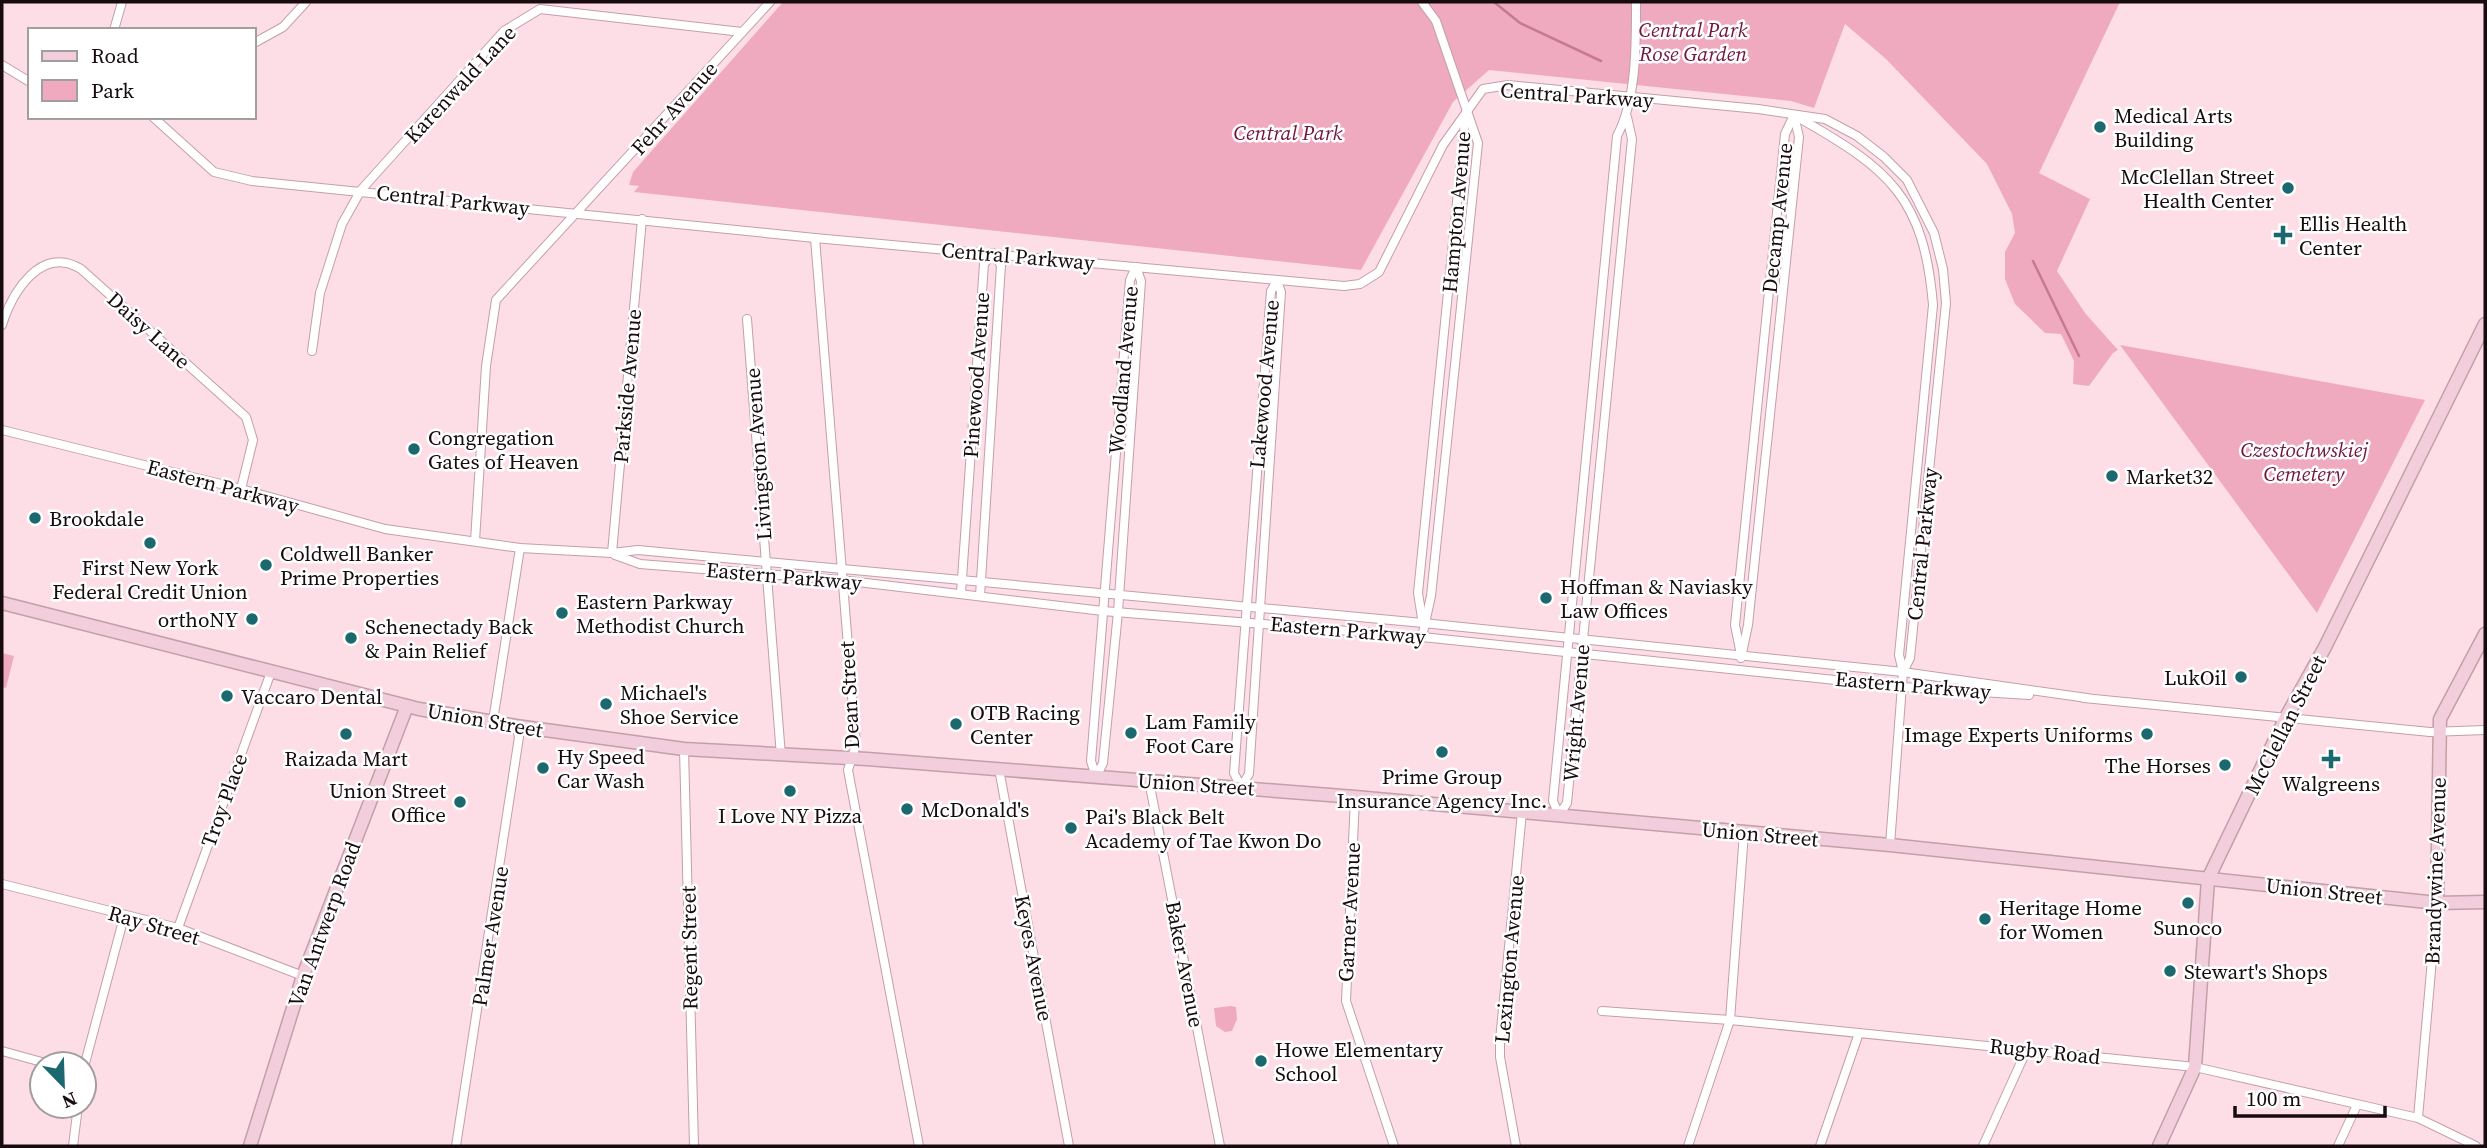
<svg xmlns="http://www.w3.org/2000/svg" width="2487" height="1148" font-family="'Source Serif 4',serif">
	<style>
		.green { fill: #f0aabf }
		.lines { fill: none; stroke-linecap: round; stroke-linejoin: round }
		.stream { stroke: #c77992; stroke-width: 2.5 }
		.street-casing { stroke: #c39fa9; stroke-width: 10 }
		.secondary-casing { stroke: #c39fa9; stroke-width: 15 }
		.street { stroke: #fff; stroke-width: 8 }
		.secondary { stroke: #f2cedc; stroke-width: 12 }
		.poi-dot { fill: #1b686f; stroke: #fff; stroke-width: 2.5 }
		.labels { text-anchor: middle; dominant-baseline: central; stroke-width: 5; stroke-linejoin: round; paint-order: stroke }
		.park-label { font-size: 21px; font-style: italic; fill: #72153e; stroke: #fff }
		.street-label { font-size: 21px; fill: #170b0f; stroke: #fff }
		.poi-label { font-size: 21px; fill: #170b0f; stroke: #fff; text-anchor: start }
	</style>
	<rect width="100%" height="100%" fill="#fddee7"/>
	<g class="green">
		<polygon points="783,2 2120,2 2039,173 2090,199 2057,271 2085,313 2118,350 2113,353 2089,386 2073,384 2074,361 2061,334 2045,333 2015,304 2005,279 2005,252 2015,233 2012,214 1987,164 1886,59 1845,24 1814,108 1791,101 1489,70 1453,102 1361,270 634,192 639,186 629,185 633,172"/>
		<polygon points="2120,345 2425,400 2317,613 2305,597"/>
		<polygon points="2,653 14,656 6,688 2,687"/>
		<polygon points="1231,1006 1236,1007 1237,1019 1232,1031 1225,1032 1216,1026 1214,1008"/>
	</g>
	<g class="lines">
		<g class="stream">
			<polyline points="1494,2 1520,23 1601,61"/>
			<polyline points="2033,261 2079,356"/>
		</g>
		<defs>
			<g id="street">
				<polyline points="1422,2 1436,21 1478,143 1431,596 1422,637"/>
				<polyline points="114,30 122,2"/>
				<polyline points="254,43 283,27 306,2"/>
				<polyline points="2,65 30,82"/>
				<polyline points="153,117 214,172 252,181 815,238 1344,286 1360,284 1379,272 1443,145 1483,89 1508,85 1758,109 1825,119 1857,136 1884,157 1907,180 1934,233 1943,269 1946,303 1910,658 1903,672"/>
				<path d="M 1799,118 C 1889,169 1924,197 1933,305 L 1899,655 L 1903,672 L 1890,845"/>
				<polyline points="815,238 856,745 848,770 919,1146"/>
				<polyline points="747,319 781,756"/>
				<path d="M 2,325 C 12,293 41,244 81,269 L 246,417 L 253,440 L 241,489"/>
				<polyline points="312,351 320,293 342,224 361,190 504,31 540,9 742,32"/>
				<polyline points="2,430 241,489 385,529 520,548 612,553 638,550 1423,623 1903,672 2087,698"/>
				<polyline points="475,541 486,366 496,300 770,2"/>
				<polyline points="612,553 642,219"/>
				<polyline points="615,555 640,564 841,580 1103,611 1422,637 1902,687 2029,695"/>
				<polyline points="961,593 984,264 993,253 1001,265 980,596"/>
				<polyline points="1422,618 1418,593 1466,112"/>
				<polyline points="1740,650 1735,625 1785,134 1794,115"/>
				<polyline points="1741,658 1748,625 1799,137 1794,115"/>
				<polyline points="2084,698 2430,732 2485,730"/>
				<polyline points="493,721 520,548"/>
				<polyline points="684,749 694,1146"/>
				<polyline points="999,769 1069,1146"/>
				<polyline points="1096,777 1103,763 1118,612 1141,281 1136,267"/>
				<polyline points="1096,777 1091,761 1130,280 1136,267"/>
				<polyline points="1149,781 1220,1146"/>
				<polyline points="1241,787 1234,773 1271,291 1277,281"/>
				<polyline points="1241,787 1249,774 1281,292 1277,281"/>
				<polyline points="1355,797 1346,1001 1394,1146"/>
				<path d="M 1559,815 L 1553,801 L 1617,136 C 1637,98 1636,44 1636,2"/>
				<polyline points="1559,815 1567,803 1632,139 1627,117"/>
				<polyline points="2,884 178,928 303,976"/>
				<polyline points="178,928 271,672"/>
				<polyline points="1602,1011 1730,1020 2195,1067 2418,1118 2476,1146"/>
				<polyline points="2,1051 49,1064"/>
				<polyline points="84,1067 124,917"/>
				<polyline points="2418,1118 2437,903"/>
				<polyline points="73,1146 78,1106"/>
				<polyline points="456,1146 519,737 516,726"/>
				<polyline points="1516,1146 1500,1057 1500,1040 1522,812"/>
				<polyline points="1688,1146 1730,1020 1744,833"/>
				<polyline points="1820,1146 1859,1033"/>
				<polyline points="1983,1146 2027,1049"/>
				<polyline points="2338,1146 2357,1105"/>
			</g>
			<g id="secondary">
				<polyline points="2,603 419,709 516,726 684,749 867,759 1355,797 1890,845 2437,903 2485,902"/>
				<polyline points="2437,903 2440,719 2485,634"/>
				<polyline points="250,1146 303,976 407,706"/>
				<polyline points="2159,1146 2195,1067 2208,879 2285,719 2325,647 2485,324"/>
			</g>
		</defs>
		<use href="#street" class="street-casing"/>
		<use href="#secondary" class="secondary-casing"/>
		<use href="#street" class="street"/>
		<use href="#secondary" class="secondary"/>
	</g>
	<g class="poi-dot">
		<circle cx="2100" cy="127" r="7"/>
		<circle cx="2288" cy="188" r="7"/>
		<path d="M2279.5 224.5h7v7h7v7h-7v7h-7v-7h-7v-7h7z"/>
		<circle cx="414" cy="449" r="7"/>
		<circle cx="2112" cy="476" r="7"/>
		<circle cx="35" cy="518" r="7"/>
		<circle cx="150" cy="543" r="7"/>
		<circle cx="266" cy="565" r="7"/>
		<circle cx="1546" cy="598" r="7"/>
		<circle cx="562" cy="613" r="7"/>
		<circle cx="252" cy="619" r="7"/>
		<circle cx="351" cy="638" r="7"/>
		<circle cx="2241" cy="677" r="7"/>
		<circle cx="227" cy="696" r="7"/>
		<circle cx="606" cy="704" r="7"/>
		<circle cx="956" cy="724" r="7"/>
		<circle cx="1131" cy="733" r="7"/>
		<circle cx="346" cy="734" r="7"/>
		<circle cx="2147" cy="734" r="7"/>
		<circle cx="1442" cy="752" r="7"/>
		<path d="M2327.5 748.5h7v7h7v7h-7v7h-7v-7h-7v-7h7z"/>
		<circle cx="2225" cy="765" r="7"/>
		<circle cx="543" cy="768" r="7"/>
		<circle cx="790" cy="791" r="7"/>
		<circle cx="460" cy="802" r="7"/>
		<circle cx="907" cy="809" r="7"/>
		<circle cx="1071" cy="828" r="7"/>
		<circle cx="2188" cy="903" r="7"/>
		<circle cx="1985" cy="919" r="7"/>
		<circle cx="2170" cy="971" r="7"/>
		<circle cx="1261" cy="1061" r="7"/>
	</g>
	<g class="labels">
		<g class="park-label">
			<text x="1693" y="29">Central Park<tspan x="1693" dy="24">Rose Garden</tspan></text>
			<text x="1288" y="132">Central Park</text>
			<text x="2304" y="449">Czestochwskiej<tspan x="2304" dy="24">Cemetery</tspan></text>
		</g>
		<g class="street-label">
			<text transform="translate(460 84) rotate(-47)">Karenwald Lane</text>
			<text transform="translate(1577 95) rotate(4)">Central Parkway</text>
			<text transform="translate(674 108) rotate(-48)">Fehr Avenue</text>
			<text transform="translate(453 200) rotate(6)">Central Parkway</text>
			<text transform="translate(1456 212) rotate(-85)">Hampton Avenue</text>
			<text transform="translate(1777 218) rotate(-84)">Decamp Avenue</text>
			<text transform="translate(1018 256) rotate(5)">Central Parkway</text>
			<text transform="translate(149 330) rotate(42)">Daisy Lane</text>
			<text transform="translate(1123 370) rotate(-85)">Woodland Avenue</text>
			<text transform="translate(976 375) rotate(-86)">Pinewood Avenue</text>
			<text transform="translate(1264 384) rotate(-85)">Lakewood Avenue</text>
			<text transform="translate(627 386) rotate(-85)">Parkside Avenue</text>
			<text transform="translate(758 454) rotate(-94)">Livingston Avenue</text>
			<text transform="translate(223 486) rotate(15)">Eastern Parkway</text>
			<text transform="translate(1922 544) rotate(-84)">Central Parkway</text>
			<text transform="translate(784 576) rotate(5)">Eastern Parkway</text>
			<text transform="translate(1348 630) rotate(5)">Eastern Parkway</text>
			<text transform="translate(1913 685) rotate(5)">Eastern Parkway</text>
			<text transform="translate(849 695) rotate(-93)">Dean Street</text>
			<text transform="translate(1576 713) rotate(-85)">Wright Avenue</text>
			<text transform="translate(485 720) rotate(10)">Union Street</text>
			<text transform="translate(2285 725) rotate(-63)">McClellan Street</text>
			<text transform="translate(1196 784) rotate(4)">Union Street</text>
			<text transform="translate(224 800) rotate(-70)">Troy Place</text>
			<text transform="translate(1760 834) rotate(5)">Union Street</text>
			<text transform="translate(2435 871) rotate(-88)">Brandywine Avenue</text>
			<text transform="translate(2324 891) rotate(6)">Union Street</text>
			<text transform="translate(1349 912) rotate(-87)">Garner Avenue</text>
			<text transform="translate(324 924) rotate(-70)">Van Antwerp Road</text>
			<text transform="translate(154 925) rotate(16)">Ray Street</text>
			<text transform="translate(490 936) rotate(-81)">Palmer Avenue</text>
			<text transform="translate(689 948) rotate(-91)">Regent Street</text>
			<text transform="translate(1034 958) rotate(79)">Keyes Avenue</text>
			<text transform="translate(1509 959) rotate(-85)">Lexington Avenue</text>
			<text transform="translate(1185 964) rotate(79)">Baker Avenue</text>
			<text transform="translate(2045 1051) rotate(6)">Rugby Road</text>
		</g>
		<g class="poi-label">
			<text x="2114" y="115">Medical Arts<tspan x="2114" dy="24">Building</tspan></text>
			<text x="2274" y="176" text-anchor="end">McClellan Street<tspan x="2274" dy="24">Health Center</tspan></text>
			<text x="2299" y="223">Ellis Health<tspan x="2299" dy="24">Center</tspan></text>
			<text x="428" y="437">Congregation<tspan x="428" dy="24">Gates of Heaven</tspan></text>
			<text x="2126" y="476">Market32</text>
			<text x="49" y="518">Brookdale</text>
			<text x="280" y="553">Coldwell Banker<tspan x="280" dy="24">Prime Properties</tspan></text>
			<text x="150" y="567" text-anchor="middle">First New York<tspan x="150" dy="24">Federal Credit Union</tspan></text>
			<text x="1560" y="586">Hoffman &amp; Naviasky<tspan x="1560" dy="24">Law Offices</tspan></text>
			<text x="576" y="601">Eastern Parkway<tspan x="576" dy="24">Methodist Church</tspan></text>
			<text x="238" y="619" text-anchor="end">orthoNY</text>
			<text x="365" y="626">Schenectady Back<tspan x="365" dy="24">&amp; Pain Relief</tspan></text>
			<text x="2227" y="677" text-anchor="end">LukOil</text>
			<text x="620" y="692">Michael's<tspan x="620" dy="24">Shoe Service</tspan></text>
			<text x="241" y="696">Vaccaro Dental</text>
			<text x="970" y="712">OTB Racing<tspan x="970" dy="24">Center</tspan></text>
			<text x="1145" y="721">Lam Family<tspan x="1145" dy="24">Foot Care</tspan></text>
			<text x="2133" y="734" text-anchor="end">Image Experts Uniforms</text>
			<text x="557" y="756">Hy Speed<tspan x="557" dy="24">Car Wash</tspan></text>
			<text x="346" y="758" text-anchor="middle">Raizada Mart</text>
			<text x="2211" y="765" text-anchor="end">The Horses</text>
			<text x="1442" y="776" text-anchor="middle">Prime Group<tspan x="1442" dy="24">Insurance Agency Inc.</tspan></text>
			<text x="2331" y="783" text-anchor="middle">Walgreens</text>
			<text x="446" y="790" text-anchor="end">Union Street<tspan x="446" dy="24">Office</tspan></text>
			<text x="921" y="809">McDonald's</text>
			<text x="790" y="815" text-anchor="middle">I Love NY Pizza</text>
			<text x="1085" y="816">Pai's Black Belt<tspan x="1085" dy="24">Academy of Tae Kwon Do</tspan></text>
			<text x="1999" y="907">Heritage Home<tspan x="1999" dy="24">for Women</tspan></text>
			<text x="2188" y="927" text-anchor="middle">Sunoco</text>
			<text x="2184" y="971">Stewart's Shops</text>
			<text x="1275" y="1049">Howe Elementary<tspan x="1275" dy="24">School</tspan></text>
		</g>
	</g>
	<rect width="2487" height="1148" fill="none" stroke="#170b0f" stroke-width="7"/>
	<rect x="28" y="28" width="228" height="91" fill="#ffffff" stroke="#a29d9f" stroke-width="2"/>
	<rect x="42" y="51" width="35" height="10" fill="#f2cedc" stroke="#a29d9f" stroke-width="2"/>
	<text x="91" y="63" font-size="21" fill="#170b0f">Road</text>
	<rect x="42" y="80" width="35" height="21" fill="#f0aabf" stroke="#a29d9f" stroke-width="2"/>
	<text x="91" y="98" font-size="21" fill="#170b0f">Park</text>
	<g transform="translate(63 1085) rotate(157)"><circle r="33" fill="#ffffff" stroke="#a29d9f" stroke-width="2"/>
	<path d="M0-5L12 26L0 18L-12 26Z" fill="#1b686f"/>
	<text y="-10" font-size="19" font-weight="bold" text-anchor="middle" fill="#170b0f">N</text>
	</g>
	<path d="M2235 1106v10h150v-10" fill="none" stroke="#170b0f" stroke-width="3.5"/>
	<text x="2246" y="1106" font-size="21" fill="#170b0f" stroke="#ffffff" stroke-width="5" paint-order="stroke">100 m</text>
</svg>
